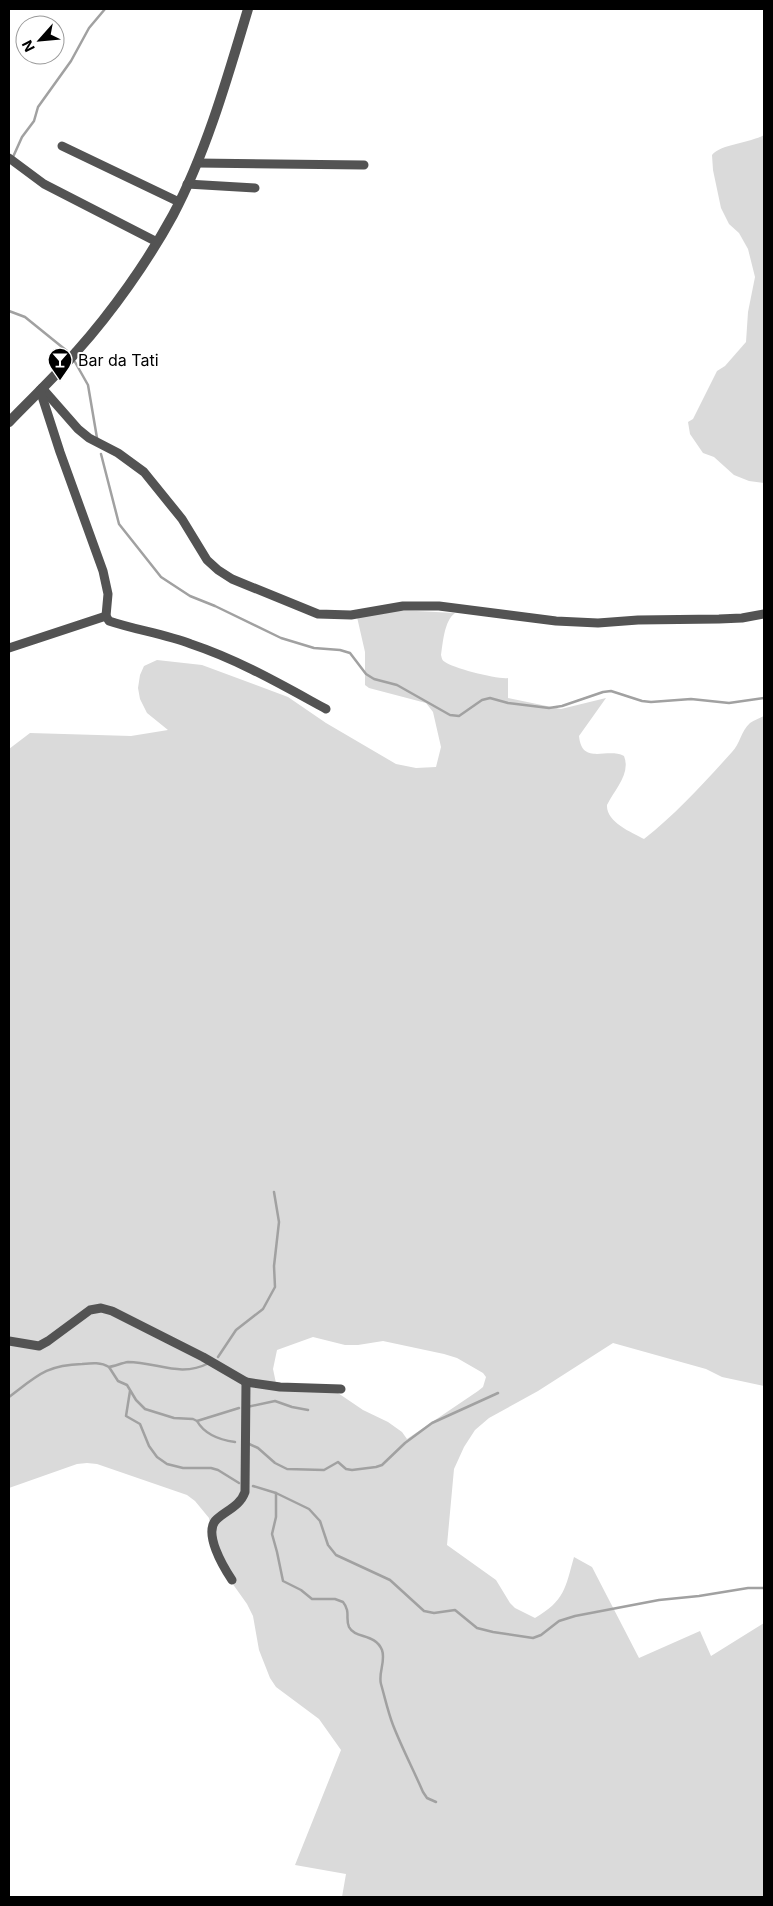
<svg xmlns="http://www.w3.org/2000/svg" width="773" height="1906" font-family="Inter,sans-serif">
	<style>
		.green { fill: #dadada; fill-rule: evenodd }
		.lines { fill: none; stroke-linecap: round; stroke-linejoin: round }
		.stream { stroke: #a1a1a1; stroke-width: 2.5 }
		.minor { stroke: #535353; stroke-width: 9 }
		.tertiary { stroke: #535353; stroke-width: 10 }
		.labels { text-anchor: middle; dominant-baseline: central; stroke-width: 4; stroke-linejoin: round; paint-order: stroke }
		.poi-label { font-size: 16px; fill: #000; stroke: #fff; text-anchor: start }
	</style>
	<rect width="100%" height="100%" fill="#fff"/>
	<g class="green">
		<path d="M 764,135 L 764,483 L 749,481 L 734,475 L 714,457 L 703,453 L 690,434 L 688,422 L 693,419 L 717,371 L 725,366 L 746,342 L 748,312 L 755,277 L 748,249 L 739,233 L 729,224 L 721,208 L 713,170 L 712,155 C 721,144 750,143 764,135 Z"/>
		<path d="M 397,610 L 455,613 C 444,621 443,643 441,655 C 442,659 442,660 445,662 C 452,668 500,680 508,678 L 508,698 L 561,709 L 606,698 L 579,736 C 582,766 607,747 624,756 C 631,774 615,789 607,805 C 606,822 631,832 644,839 C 677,813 704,783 732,752 C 740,744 741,731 750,723 C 754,720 760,718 764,716 L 764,1386 L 722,1377 L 706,1369 L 613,1343 L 538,1391 L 489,1418 L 475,1430 L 464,1447 L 454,1469 L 447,1545 L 496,1580 L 510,1603 L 515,1608 L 535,1618 C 565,1600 565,1589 574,1557 L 592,1567 L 639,1658 L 700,1631 L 711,1656 L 764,1623 L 764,1897 L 342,1897 L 346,1874 L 295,1865 L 341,1750 L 319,1719 L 276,1687 L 270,1678 L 259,1650 L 253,1616 L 247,1604 L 215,1559 L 209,1518 L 195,1501 L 187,1495 L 97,1464 L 87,1463 L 77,1464 L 9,1488 L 9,749 L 30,733 L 131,736 L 168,730 L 147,713 L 140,699 L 138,688 L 140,675 L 144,666 L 157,660 L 202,665 L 288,697 L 326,723 L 396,764 L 416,768 L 436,767 L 441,747 L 433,712 L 426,703 L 369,688 L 365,685 L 365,652 L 357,617 ZM 313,1337 L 345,1345 L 358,1345 L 383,1341 L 444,1354 L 457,1358 L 483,1373 L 486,1377 L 483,1387 L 478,1391 L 407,1439 L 402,1432 L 388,1422 L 363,1410 L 335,1391 L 277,1388 L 273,1369 L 277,1350 Z"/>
	</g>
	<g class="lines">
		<g class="stream">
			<polyline points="13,157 22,137 34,121 38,107 71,61 89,28 105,9"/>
			<polyline points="9,311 25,317 67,351"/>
			<polyline points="75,362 88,385 97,438"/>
			<polyline points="101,454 119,524 161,577 190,596 215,606 281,638 314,648 340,650 350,653 366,674 374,679 397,685 450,715 459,716 482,700 490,698 508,703 549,708 562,706 603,692 611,691 642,701 651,702 691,699 729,703 764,698"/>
			<polyline points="218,1357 236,1330 263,1309 275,1287 274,1266 279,1222 274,1192"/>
			<polyline points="109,1367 118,1381 127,1385 136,1400 145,1409 174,1418 193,1419 197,1421 239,1408"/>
			<polyline points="130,1391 126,1416 140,1424 149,1446 157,1457 167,1464 183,1468 211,1468 218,1470 239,1483"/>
			<path d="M 9,1397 C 37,1376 46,1365 82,1364 C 92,1363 101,1362 109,1367 C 115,1366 122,1363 128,1362 C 157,1362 180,1378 209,1363"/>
			<polyline points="247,1407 275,1401 292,1407 308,1410"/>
			<path d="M 197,1421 C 205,1435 220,1440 235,1442"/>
			<polyline points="247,1443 258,1448 275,1463 287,1469 324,1470 338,1462 346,1469 352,1470 376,1467 382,1465 405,1443 432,1423 498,1393"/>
			<polyline points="253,1486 276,1493 309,1509 320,1521 328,1545 336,1555 390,1580 424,1611 434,1613 455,1610 477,1628 493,1632 533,1638 541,1635 559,1621 575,1616 659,1600 699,1596 748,1588 764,1588"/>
			<path d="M 276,1493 L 276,1517 L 272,1534 L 277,1552 L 283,1581 L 301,1590 L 312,1599 L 335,1599 L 343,1602 C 351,1612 345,1618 349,1627 C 355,1639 375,1633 382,1650 C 386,1661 378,1673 381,1684 C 385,1698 388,1712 393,1725 C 402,1748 413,1769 423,1792 L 427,1798 L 436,1802"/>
		</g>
		<g class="minor">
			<polyline points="62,146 179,202"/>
			<polyline points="9,158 44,184 157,242"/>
			<polyline points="197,163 364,165"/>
			<polyline points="187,184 255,188"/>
			<polyline points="42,388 78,429 89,438 118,453 144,472 182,519 207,560 218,570 232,579 318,614 351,615 403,606 439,606 556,621 598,623 638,620 719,619 742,618 764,614"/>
			<path d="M 40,390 L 60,452 L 103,571 L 108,594 L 106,616 L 109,621 C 136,630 164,634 191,644 C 239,660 282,685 326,709"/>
			<polyline points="9,648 106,616"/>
			<polyline points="9,1341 39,1346 48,1341 90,1310 101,1308 112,1311 203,1357 246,1382 280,1387 341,1389"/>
			<path d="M 232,1580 C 224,1568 202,1532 217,1519 C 227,1510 240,1506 245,1492 L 246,1382"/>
		</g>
		<path class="tertiary" d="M 9,422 C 32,398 56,376 77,351 C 112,312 148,261 173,215 C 206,153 228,76 248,9"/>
	</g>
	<defs>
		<symbol id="bar-pin" viewBox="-11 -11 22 30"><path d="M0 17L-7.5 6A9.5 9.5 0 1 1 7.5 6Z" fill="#000" stroke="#fff"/><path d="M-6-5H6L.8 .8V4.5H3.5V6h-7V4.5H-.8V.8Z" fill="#fff"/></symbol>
	</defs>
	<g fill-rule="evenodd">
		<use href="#bar-pin" x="46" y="346" width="28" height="38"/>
	</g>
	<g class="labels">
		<g class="poi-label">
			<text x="78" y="360">Bar da Tati</text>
		</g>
	</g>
	<rect width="773" height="1906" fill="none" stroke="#000000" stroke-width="20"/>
	<g transform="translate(40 40) rotate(243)"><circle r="24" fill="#ffffff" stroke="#999999"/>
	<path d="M0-4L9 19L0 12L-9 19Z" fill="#000000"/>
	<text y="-8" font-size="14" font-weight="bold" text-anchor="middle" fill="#000000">N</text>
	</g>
</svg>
